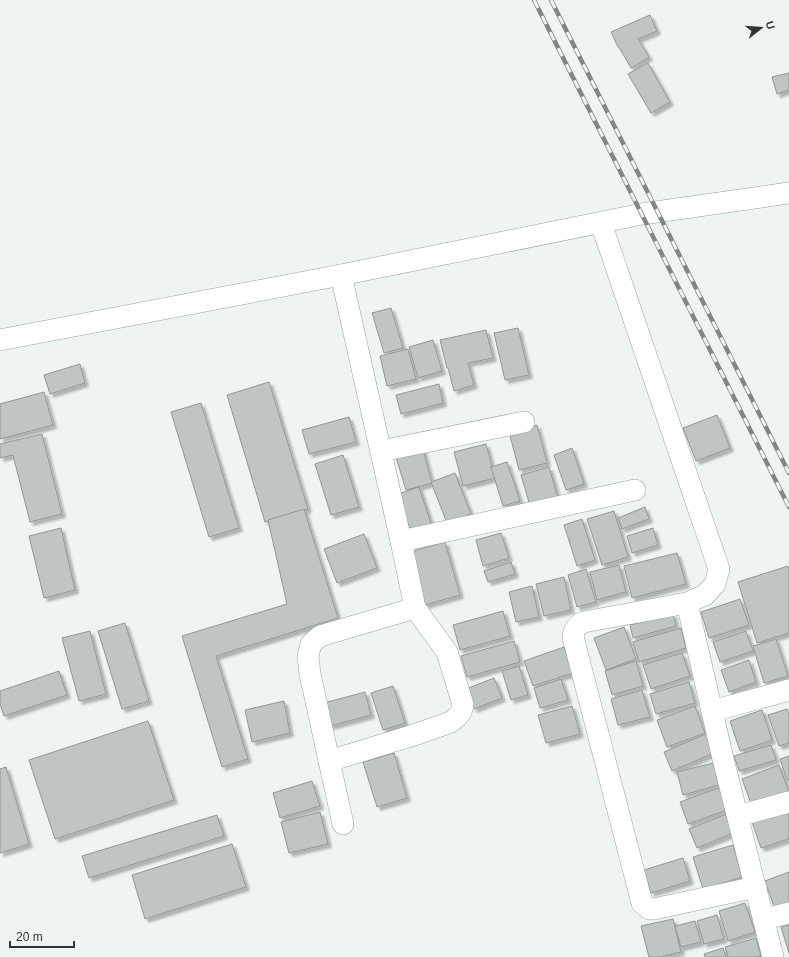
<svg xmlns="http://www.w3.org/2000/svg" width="789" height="957" font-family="Arial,sans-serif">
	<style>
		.building { fill: #bec5c2; stroke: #909795; filter: url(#shadow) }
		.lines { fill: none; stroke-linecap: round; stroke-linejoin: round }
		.street-casing { stroke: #9ba19f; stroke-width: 22 }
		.street { stroke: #fff; stroke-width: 21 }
		.rail-casing { stroke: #818684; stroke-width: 4.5 }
		.rail { stroke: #edf4f1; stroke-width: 3; stroke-dasharray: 9; stroke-linecap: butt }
	</style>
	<defs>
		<filter id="shadow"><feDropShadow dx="3.5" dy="3.5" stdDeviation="1" flood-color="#0004"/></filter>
	</defs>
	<rect width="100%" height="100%" fill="#edf4f1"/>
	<g class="building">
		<polygon points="650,15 657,31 638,39 649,57 631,68 619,47 618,47 611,32"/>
		<polygon points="648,63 670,102 651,113 628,74"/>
		<polygon points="789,73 789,90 777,94 772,77"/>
		<polygon points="391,308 403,348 384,353 372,313"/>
		<polygon points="518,328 529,375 505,380 494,333"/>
		<polygon points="486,330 493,358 468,363 474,385 454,391 448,368 447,368 440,340"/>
		<polygon points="433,340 442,371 418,378 409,347"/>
		<polygon points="408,349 416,379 387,386 380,356"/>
		<polygon points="80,364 85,383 50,394 44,375"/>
		<polygon points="269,382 308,509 265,522 227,395"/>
		<polygon points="439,384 443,403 401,414 396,395"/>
		<polygon points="44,392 53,425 0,439 0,404"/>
		<polygon points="201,403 239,528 209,537 171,412"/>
		<polygon points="717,415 730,448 696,461 683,428"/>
		<polygon points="349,417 356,442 309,454 302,430"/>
		<polygon points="537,425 547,463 519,470 509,432"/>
		<polygon points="42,434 62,514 30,522 13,455 0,458 0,444"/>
		<polygon points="486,444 495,478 463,486 454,452"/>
		<polygon points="422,446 432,483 406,490 395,454"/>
		<polygon points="572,448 584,484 566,490 554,455"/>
		<polygon points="343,455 359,507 331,515 315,464"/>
		<polygon points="507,462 520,501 503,506 491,467"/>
		<polygon points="549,467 559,501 531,509 521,475"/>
		<polygon points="455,473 471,514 447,523 431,482"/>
		<polygon points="419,487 433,529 412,536 398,494"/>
		<polygon points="645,507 649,519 622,529 618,518"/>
		<polygon points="304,509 338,618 216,656 248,759 222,767 182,636 287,604 268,520"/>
		<polygon points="614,511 628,557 602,565 587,519"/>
		<polygon points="582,519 595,560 577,566 564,525"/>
		<polygon points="61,528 75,590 44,598 29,536"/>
		<polygon points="653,528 658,545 632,553 627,536"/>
		<polygon points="501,533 509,558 483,566 476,540"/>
		<polygon points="364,534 377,568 337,583 324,549"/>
		<polygon points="445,542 460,595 425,605 410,552"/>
		<polygon points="677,553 686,584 632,598 624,566"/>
		<polygon points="511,562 515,574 488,582 484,571"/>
		<polygon points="619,565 626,592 597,600 590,572"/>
		<polygon points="788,566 789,569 789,633 757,643 738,582"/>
		<polygon points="586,569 596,602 577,607 568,575"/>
		<polygon points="564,577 571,610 544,616 536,584"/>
		<polygon points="532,586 539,617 516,622 509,592"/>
		<polygon points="740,599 749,625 709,638 701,612"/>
		<polygon points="503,611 510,636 460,650 453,625"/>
		<polygon points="673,614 676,626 633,638 630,625"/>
		<polygon points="125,623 149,701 122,709 98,631"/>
		<polygon points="624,627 636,659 606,670 594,638"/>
		<polygon points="681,628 686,648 639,662 633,642"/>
		<polygon points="90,631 106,694 79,701 62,638"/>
		<polygon points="746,631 753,651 720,662 713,642"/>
		<polygon points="776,639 788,676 764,683 753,646"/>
		<polygon points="514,641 520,662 467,677 461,656"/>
		<polygon points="564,647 573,673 533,686 524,661"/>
		<polygon points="682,653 690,676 651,689 643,665"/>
		<polygon points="749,660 756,682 729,692 721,670"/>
		<polygon points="636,661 643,686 612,695 605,671"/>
		<polygon points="519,666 528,695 511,700 502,671"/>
		<polygon points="59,671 67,695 4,716 0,704 0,691"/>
		<polygon points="494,678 502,698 474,709 466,689"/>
		<polygon points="561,679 568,700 540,708 534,688"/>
		<polygon points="689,682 695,703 656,714 650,694"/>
		<polygon points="393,686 405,723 383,730 371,693"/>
		<polygon points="642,690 650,717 618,725 611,699"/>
		<polygon points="365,692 371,715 330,726 324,703"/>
		<polygon points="284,701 290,733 252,742 245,710"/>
		<polygon points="572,706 580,734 546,743 538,715"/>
		<polygon points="695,706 705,733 667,747 657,720"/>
		<polygon points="787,709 789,714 789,743 779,746 768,715"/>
		<polygon points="762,710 772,740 740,751 730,721"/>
		<polygon points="148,721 174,800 55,839 29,760"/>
		<polygon points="706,734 714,753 672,771 664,752"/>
		<polygon points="771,745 776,760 739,771 734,756"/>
		<polygon points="394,753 407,798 377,807 363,762"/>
		<polygon points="789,756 789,780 787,780 780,759"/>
		<polygon points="713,763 719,785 683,795 677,772"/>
		<polygon points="779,765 789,792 752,806 742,779"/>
		<polygon points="6,767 29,844 0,853 0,769"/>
		<polygon points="312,781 320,806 280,818 273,793"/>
		<polygon points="721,787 730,809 688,824 680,802"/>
		<polygon points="789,811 789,839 761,848 752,822"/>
		<polygon points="320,812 328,844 289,853 281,822"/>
		<polygon points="729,813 736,832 697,848 689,829"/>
		<polygon points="217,815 224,836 89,878 82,856"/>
		<polygon points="232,844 246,887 145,919 132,875"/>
		<polygon points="733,845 742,877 703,889 693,857"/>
		<polygon points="683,858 690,881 651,893 644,870"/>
		<polygon points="789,872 789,904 775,909 765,881"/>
		<polygon points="745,903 755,932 728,941 719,911"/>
		<polygon points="717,915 724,939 704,944 697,921"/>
		<polygon points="673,919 681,952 660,957 649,957 641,926"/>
		<polygon points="695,921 701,942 681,947 675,926"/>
		<polygon points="789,925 789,953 781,927"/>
		<polygon points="756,938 761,956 758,957 728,957 725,947"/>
		<polygon points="723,948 726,957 705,957 704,954"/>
	</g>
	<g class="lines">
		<defs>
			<g id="street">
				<polyline points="601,223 719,569 715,584 705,595 687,603 724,763 773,957"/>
				<polyline points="0,340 341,275 642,214 789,193"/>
				<polyline points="381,451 524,422"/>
				<polyline points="401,541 635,490"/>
				<path d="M 687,603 L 584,622 C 577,625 574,629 573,637 L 642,903 L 649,909 L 654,909 L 756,887"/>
				<polyline points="712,711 789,690"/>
				<polyline points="329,761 414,735 451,722 457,717 461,712 463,705 447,652 415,608 401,541 341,275"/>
				<polyline points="738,816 789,802"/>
				<polyline points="343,824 310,674 308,656 311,644 320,636 415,608"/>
				<polyline points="764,919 789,913"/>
			</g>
		</defs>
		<use href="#street" class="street-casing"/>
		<use href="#street" class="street"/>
		<defs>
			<g id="rail">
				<polyline points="534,0 789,507"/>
				<polyline points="551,0 789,473"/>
			</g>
		</defs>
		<use href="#rail" class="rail-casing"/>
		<use href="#rail" class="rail"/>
	</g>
	<g transform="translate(761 28) rotate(73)" stroke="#edf4f1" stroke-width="3" paint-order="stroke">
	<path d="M0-3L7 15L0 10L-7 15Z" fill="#313433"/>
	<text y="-6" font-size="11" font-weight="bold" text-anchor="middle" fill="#313433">U</text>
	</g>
	<path d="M10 941v6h64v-6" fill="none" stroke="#313433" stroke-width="2"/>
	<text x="16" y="941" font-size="12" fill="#313433" stroke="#edf4f1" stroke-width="3" paint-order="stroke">20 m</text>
</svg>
